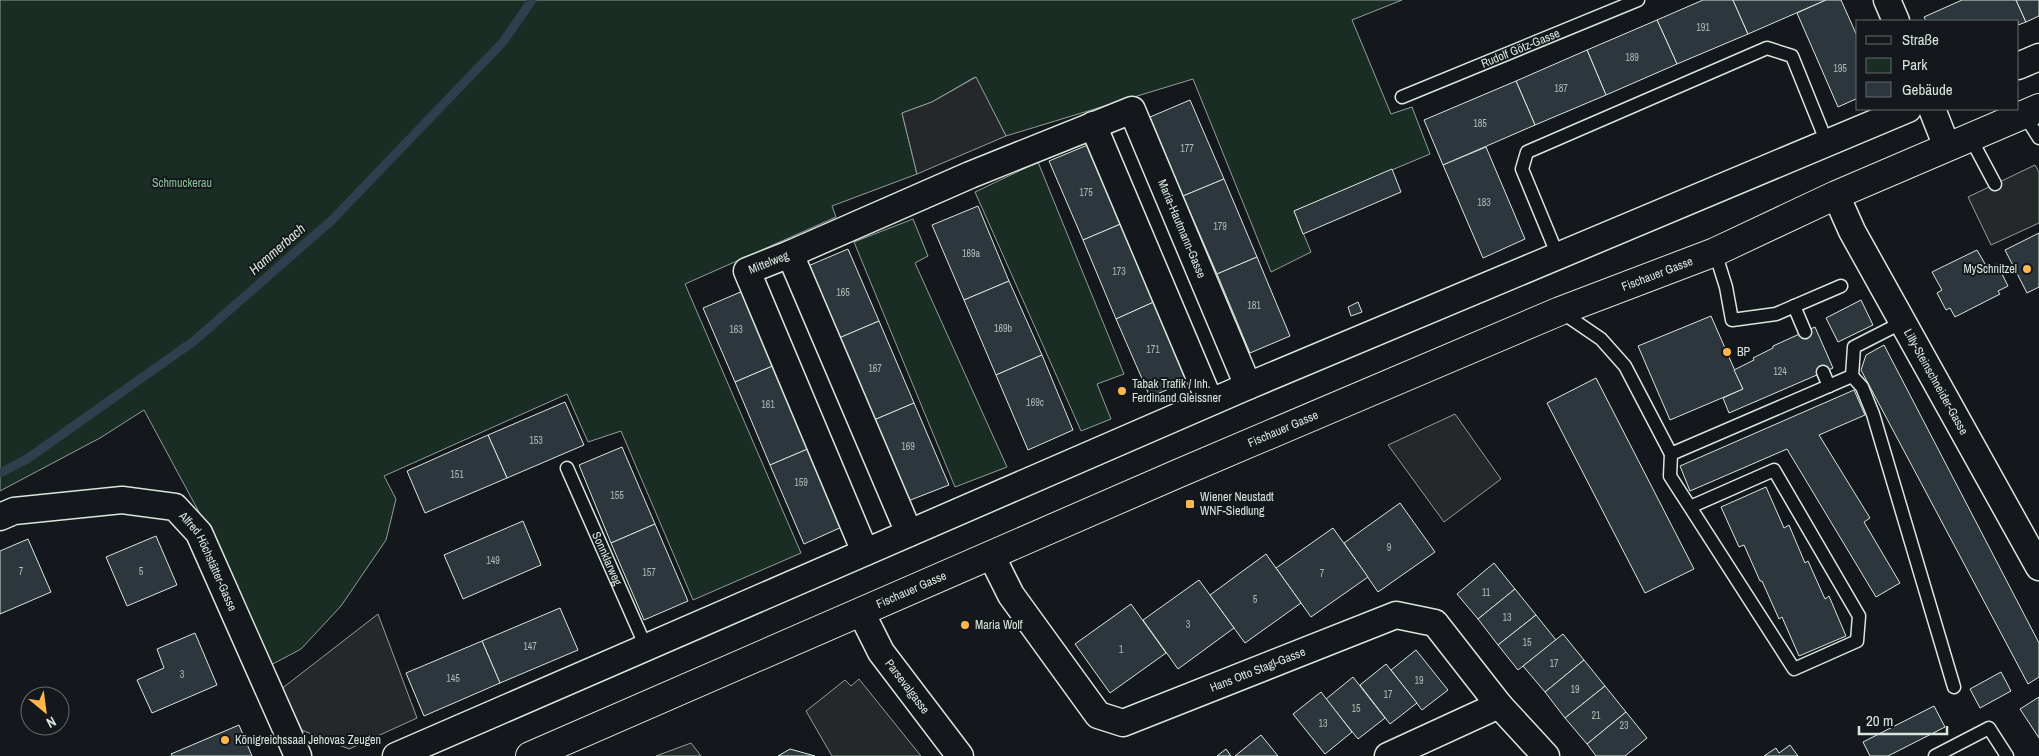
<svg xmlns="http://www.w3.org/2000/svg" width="2039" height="756" font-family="'Archivo Narrow',sans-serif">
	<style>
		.green { fill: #1a2d24; stroke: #939e99 }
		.parking { fill: #24282b; stroke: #939e99 }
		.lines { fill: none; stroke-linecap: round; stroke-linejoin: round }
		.stream { stroke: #2f3f4d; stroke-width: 9 }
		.building { fill: #2c363c; stroke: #d8e6dc }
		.lane-casing { stroke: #d8e6dc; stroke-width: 15 }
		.street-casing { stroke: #d8e6dc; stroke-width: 29 }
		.secondary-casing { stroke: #d8e6dc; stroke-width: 30 }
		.lane { stroke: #14181c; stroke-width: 12 }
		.street { stroke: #14181c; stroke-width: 26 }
		.secondary { stroke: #14181c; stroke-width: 28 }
		.poi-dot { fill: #ffb74d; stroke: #14181c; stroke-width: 2 }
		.labels { text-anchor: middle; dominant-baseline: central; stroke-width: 4; stroke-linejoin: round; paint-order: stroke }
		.number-label { font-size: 10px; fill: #adbab4 }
		.street-label { font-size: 12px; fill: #d8e6dc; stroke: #14181c }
		.park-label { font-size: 12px; fill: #8ac095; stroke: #14181c }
		.poi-label { font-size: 12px; fill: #d8e6dc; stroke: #14181c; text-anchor: start }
		.water-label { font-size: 14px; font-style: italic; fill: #d8e6dc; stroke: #14181c }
	</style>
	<rect width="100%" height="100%" fill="#14181c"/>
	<g class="green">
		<polygon points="0,0 1402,0 1352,20 1391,114 1412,107 1430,154 1294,211 1311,252 1271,272 1193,79 1006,136 975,77 932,102 902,113 917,174 832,206 836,217 685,284 801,553 693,600 621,431 588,442 567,394 384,476 396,499 386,540 341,606 301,649 269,666 213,538 144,410 100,438 0,491"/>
		<polygon points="1038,162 1124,374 1097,384 1111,419 1081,431 975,192"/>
		<polygon points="913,219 928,256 915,263 1007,467 955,487 854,242"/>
	</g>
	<g class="parking">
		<polygon points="976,77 1006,136 917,174 902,113 932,102"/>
		<polygon points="2035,165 2039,172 2039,223 1991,245 1968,197"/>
		<polygon points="1455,414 1501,479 1444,522 1388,445"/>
		<polygon points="378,614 417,718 349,749 299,729 280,690"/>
		<polygon points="859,679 921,756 832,756 806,711 845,680 851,686"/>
		<polygon points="691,743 701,756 656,756"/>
	</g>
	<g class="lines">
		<polyline class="stream" points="0,473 27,459 194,341 332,220 503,42 532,0"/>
	</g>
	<g class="building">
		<polygon points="1703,0 1733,0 1748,34 1677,64 1657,20"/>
		<polygon points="1733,0 1826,0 1748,34"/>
		<polygon points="1826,0 1841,0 1858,38 1858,98 1838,107 1797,13"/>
		<polygon points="1962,0 2016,0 2026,22 2018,25 2018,21 1926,21 1924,17"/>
		<polygon points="2016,0 2039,0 2039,16 2026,22"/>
		<polygon points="1657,20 1677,64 1606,95 1587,50"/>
		<polygon points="1587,50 1606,95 1535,125 1516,81"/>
		<polygon points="1516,81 1535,125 1443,165 1424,120"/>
		<polygon points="1190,100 1224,179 1183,196 1150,117"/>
		<polygon points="1090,144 1123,223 1083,240 1049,161"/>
		<polygon points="1486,147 1525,239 1483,258 1443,165"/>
		<polygon points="1392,169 1401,192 1303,234 1294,211"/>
		<polygon points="1224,179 1257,257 1217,274 1183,196"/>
		<polygon points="978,206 1009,281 964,300 932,225"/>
		<polygon points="1123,223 1156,301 1116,319 1083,240"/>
		<polygon points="2039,233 2039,287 2027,293 2005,250"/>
		<polygon points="848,249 879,321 839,338 808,266"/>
		<polygon points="1977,250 1988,269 1997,264 2008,286 1998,291 2000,294 1955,317 1950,308 1946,310 1937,293 1942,290 1932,272"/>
		<polygon points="1257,257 1290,336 1250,353 1217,274"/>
		<polygon points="1009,281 1042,355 996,375 964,300"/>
		<polygon points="743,291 775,365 735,382 703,308"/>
		<polygon points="1861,300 1873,325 1838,342 1826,318"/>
		<polygon points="1156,301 1190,380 1150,397 1116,319"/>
		<polygon points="1358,302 1362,312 1351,316 1348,307"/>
		<polygon points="1711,316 1743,389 1670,420 1638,346"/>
		<polygon points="879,321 914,403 874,420 839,338"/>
		<polygon points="1815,327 1833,368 1729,413 1723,398 1743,389 1734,370 1754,360 1753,358 1773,348 1773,346"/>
		<polygon points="1884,345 2039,643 2039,677 2028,684 1861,370 1866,355"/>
		<polygon points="1042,355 1073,430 1028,450 996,375"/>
		<polygon points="775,365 810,448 770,465 735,382"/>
		<polygon points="1596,378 1694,569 1645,593 1547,403"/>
		<polygon points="1854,390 1865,415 1819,435 1870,518 1864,522 1900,583 1876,597 1787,449 1690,491 1680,466"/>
		<polygon points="565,402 584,445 507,478 488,435"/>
		<polygon points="914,403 949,485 908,501 874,420"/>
		<polygon points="488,435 507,478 425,513 407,471"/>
		<polygon points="622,447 655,524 611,543 579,465"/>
		<polygon points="810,448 844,526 804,544 770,465"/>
		<polygon points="1766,487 1784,528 1789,525 1805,563 1808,561 1825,599 1829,596 1846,636 1799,656 1782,617 1779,619 1762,581 1760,581 1744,545 1739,547 1721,507"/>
		<polygon points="1400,503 1435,552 1378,592 1344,543"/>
		<polygon points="523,521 541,565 463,599 444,555"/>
		<polygon points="655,524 688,601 644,620 611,543"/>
		<polygon points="1333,528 1368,577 1311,617 1276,568"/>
		<polygon points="156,536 177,585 127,606 106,557"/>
		<polygon points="28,539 51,592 0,614 0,551"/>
		<polygon points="1266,554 1301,603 1245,643 1210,595"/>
		<polygon points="1494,563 1515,589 1478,619 1457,594"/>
		<polygon points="1199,580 1234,628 1178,669 1143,620"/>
		<polygon points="1515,589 1536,615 1498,645 1478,619"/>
		<polygon points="1131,604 1166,653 1110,693 1075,644"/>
		<polygon points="560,608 578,650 500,683 482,641"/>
		<polygon points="1536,615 1556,640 1518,670 1498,645"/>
		<polygon points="195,633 217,685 152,713 137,680 164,668 157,649"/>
		<polygon points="1563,634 1584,660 1545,692 1523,666"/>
		<polygon points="482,641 500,683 424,716 406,673"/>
		<polygon points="1416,650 1448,690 1422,710 1391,670"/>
		<polygon points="1584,660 1605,686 1565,718 1545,692"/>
		<polygon points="1386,664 1417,703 1390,724 1360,685"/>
		<polygon points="2001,672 2011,691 1980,708 1970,689"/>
		<polygon points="1353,677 1385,718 1358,739 1326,699"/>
		<polygon points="1605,686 1626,712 1587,744 1565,718"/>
		<polygon points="1321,692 1352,732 1325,754 1293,714"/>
		<polygon points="2039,697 2039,738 2020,709"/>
		<polygon points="1934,706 1945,727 1888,756 1870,756 1863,742"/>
		<polygon points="1626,712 1647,738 1625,756 1596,756 1587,744"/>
		<polygon points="239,725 252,756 172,756 171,754"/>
		<polygon points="1261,735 1278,756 1235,756"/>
		<polygon points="1790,745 1798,756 1764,756 1776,748 1779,753"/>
		<polygon points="790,749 815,756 778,756"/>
		<polygon points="1226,749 1231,756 1217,756"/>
	</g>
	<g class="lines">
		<defs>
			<g id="lane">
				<path id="s1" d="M 1402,97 L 1638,0"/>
				<polyline points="2024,114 2039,138"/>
				<polyline points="1970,137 1995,184"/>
				<polyline points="1715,252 1726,287 1732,320 1776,314 1841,286"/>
				<polyline points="1558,256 1522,169 1527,152 1767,48 1792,56 1827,143"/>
				<polyline points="1794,306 1805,332"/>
				<polyline points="1560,311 1601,339 1625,366 1671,454 1852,376 1854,347 1903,322"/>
				<polyline points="1823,372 1829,386"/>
				<polyline points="1852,376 1862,387 1873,414 1954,687"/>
				<polyline points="1671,454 1670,476 1690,507 1774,470 1859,616 1857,641 1794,669 1690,507"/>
				<path id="s2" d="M 567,468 L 646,647"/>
				<polyline points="1935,756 1989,728 2007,756"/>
			</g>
			<g id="street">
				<polyline points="1887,0 1896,21"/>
				<polyline points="2018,66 2039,57"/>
				<polyline points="1932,109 1947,147"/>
				<polyline points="1093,125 1210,402"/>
				<path id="s3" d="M 1836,195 L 1852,231 L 2039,567"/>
				<path id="s4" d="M 790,254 L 970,175 L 1132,110 L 1248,386"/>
				<path id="s5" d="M 0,517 L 14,511 L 122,500 L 175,507 L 199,533 L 298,756"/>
				<path id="s6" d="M 865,552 L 747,271 L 790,254 L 909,533"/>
				<path id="s7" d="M 991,555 L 1011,595 L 1098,715 L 1123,723 L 1396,615 L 1435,623 L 1499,705 L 1546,756"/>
				<path id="s8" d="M 861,612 L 881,652 L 960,756"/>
				<polyline points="396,756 1248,386 1908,109"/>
				<polyline points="1388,756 1499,705"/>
			</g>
			<g id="secondary">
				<path id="s9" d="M 530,756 L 1177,474 L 1560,311 L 1715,252 L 1836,195 L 2039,108"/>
			</g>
		</defs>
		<use href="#lane" class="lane-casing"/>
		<use href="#street" class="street-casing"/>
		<use href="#secondary" class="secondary-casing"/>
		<use href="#lane" class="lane"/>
		<use href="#street" class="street"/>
		<use href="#secondary" class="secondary"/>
	</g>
	<g class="poi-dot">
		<circle cx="2027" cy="269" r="5"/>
		<circle cx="1727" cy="352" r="5"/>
		<circle cx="1122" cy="391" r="5"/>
		<rect x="1185" y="499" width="10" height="10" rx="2.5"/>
		<circle cx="965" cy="625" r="5"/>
		<circle cx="225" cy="740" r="5"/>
	</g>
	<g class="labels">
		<g class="number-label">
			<text x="1703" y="27">191</text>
			<text x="1632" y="57">189</text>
			<text x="1840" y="68">195</text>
			<text x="1561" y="88">187</text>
			<text x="1480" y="123">185</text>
			<text x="1187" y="148">177</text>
			<text x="1086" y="192">175</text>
			<text x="1484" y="202">183</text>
			<text x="1220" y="226">179</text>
			<text x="971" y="253">169a</text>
			<text x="1119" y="271">173</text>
			<text x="843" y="292">165</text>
			<text x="1254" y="305">181</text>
			<text x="1003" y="328">169b</text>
			<text x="736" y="329">163</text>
			<text x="1153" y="349">171</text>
			<text x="875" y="368">167</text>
			<text x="1780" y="371">124</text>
			<text x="1035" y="402">169c</text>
			<text x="768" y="404">161</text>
			<text x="536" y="440">153</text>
			<text x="908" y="446">169</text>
			<text x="457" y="474">151</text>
			<text x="801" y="482">159</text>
			<text x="617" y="495">155</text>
			<text x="1389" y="547">9</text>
			<text x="493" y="560">149</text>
			<text x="21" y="571">7</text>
			<text x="141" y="571">5</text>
			<text x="649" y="572">157</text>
			<text x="1322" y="573">7</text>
			<text x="1486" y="592">11</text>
			<text x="1255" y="599">5</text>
			<text x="1507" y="617">13</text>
			<text x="1188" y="624">3</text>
			<text x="1527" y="642">15</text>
			<text x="530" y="646">147</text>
			<text x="1121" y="649">1</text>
			<text x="1554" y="663">17</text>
			<text x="182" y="674">3</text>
			<text x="453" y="678">145</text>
			<text x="1419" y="680">19</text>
			<text x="1575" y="689">19</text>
			<text x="1388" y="694">17</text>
			<text x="1356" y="708">15</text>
			<text x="1596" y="715">21</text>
			<text x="1323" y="723">13</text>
			<text x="1624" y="725">23</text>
		</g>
		<g class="street-label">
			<text stroke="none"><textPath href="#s1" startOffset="128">Rudolf Götz-Gasse</textPath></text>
			<text stroke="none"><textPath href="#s4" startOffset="500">Maria-Hautmann-Gasse</textPath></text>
			<text stroke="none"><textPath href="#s6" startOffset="328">Mittelweg</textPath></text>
			<text stroke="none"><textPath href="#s9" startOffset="1226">Fischauer Gasse</textPath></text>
			<text stroke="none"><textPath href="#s3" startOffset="212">Lilly-Steinschneider-Gasse</textPath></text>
			<text stroke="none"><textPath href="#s9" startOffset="821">Fischauer Gasse</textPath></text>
			<text stroke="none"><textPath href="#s2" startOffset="99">Sonnklarweg</textPath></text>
			<text stroke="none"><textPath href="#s5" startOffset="242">Alfred Höchstätter-Gasse</textPath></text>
			<text stroke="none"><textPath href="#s9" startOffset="416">Fischauer Gasse</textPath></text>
			<text stroke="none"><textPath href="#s7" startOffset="364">Hans Otto Stagl-Gasse</textPath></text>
			<text stroke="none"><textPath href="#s8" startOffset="88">Parsevalgasse</textPath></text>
		</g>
		<g class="park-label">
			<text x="182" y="183">Schmuckerau</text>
		</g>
		<g class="poi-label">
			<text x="2017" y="269" text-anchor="end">MySchnitzel</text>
			<text x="1737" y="352">BP</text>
			<text x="1132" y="384">Tabak Trafik / Inh.<tspan x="1132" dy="14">Ferdinand Gleissner</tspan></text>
			<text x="1200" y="497">Wiener Neustadt<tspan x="1200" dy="14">WNF-Siedlung</tspan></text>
			<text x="975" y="625">Maria Wolf</text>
			<text x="235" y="740">Königreichssaal Jehovas Zeugen</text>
		</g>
		<g class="water-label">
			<text transform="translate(277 249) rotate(-41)">Hammerbach</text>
		</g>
	</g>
	<rect x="1856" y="20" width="162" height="90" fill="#14181c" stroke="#626a69"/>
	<rect x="1866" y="36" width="25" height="8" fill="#14181c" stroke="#626a69"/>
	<text x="1902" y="45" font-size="15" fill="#d8e6dc">Straße</text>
	<rect x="1866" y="58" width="25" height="15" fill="#1a2d24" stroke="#626a69"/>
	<text x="1902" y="70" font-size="15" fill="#d8e6dc">Park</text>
	<rect x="1866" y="82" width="25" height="15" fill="#2c363c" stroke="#626a69"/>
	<text x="1902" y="95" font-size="15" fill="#d8e6dc">Gebäude</text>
	<g transform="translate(45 711) rotate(151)"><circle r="24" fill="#14181c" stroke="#626a69"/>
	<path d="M0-4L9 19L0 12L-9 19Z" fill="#ffb74d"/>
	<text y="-8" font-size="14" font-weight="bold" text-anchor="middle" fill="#d8e6dc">N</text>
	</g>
	<path d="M1859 726v8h88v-8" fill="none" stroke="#d8e6dc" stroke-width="2.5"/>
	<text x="1866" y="726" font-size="15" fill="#d8e6dc" stroke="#14181c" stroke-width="4" paint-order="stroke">20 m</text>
</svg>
